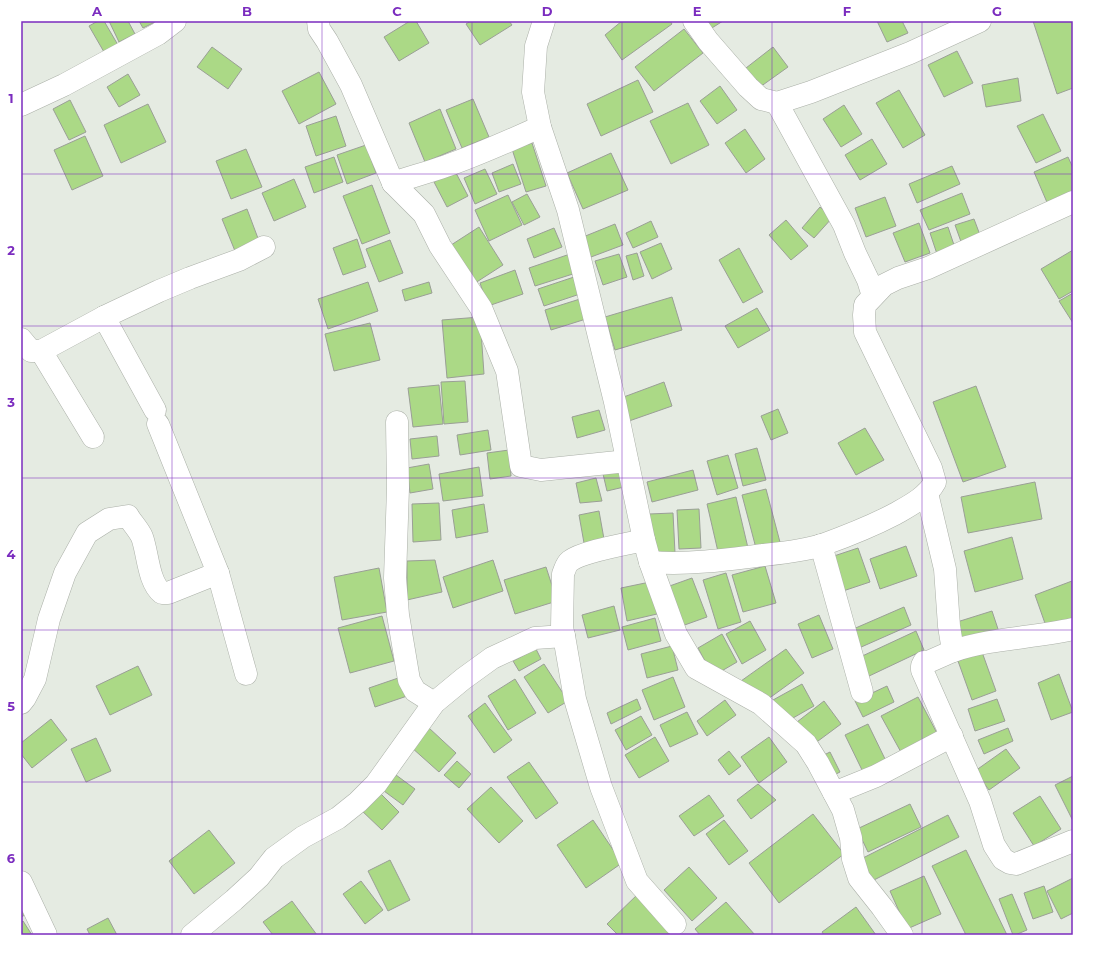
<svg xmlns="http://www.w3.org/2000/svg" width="1094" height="956" font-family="Montserrat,sans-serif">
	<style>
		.building { fill: #abd986; stroke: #9a9f96 }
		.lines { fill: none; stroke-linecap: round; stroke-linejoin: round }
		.minor-casing { stroke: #abb0a8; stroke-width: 23 }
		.minor { stroke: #fff; stroke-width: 22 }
		.grid { fill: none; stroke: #7b2cbf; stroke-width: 1; stroke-opacity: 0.55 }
		.neatline { fill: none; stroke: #7b2cbf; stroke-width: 1.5 }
		.grid-label { font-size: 13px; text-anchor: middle; font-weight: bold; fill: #7b2cbf }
	</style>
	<rect width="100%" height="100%" fill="#e5ebe2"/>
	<g class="building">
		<polygon points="98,21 104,21 118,45 104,52 89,26"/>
		<polygon points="109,21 128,21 135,34 119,42"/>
		<polygon points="139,21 157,21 143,28"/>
		<polygon points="410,21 416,21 429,43 399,61 384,37"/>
		<polygon points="471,21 509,21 512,25 480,45 466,24"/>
		<polygon points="622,21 670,21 672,24 622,60 605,35"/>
		<polygon points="700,21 723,21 707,31"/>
		<polygon points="877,21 902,21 908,33 887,42"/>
		<polygon points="1033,21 1073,21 1073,88 1057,94"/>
		<polygon points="684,29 703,53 654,91 635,67"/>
		<polygon points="212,47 242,69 228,89 197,67"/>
		<polygon points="773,47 788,67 760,87 746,68"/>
		<polygon points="957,51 973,83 944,97 928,65"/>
		<polygon points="319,72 336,104 299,124 282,91"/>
		<polygon points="128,74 140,95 119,107 107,87"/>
		<polygon points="1018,78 1021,101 986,107 982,85"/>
		<polygon points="638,80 653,112 601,136 587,104"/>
		<polygon points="720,86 737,110 717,124 700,101"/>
		<polygon points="899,90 925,135 903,148 876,103"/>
		<polygon points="473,99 489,137 462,148 446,110"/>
		<polygon points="70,100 86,132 69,140 53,109"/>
		<polygon points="688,103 709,145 671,164 650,121"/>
		<polygon points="148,104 166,142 121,163 104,125"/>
		<polygon points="844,105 862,134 841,147 823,119"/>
		<polygon points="440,109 456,149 425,162 409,123"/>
		<polygon points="1043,114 1061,151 1036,163 1017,126"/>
		<polygon points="336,116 346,146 316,156 306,126"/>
		<polygon points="745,129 765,159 746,173 725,143"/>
		<polygon points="85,136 103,176 72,190 54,150"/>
		<polygon points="872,139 887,164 860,180 845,155"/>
		<polygon points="532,143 546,186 526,192 512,149"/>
		<polygon points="366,145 376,173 347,184 337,155"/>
		<polygon points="246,149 262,187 231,199 216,161"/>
		<polygon points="611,153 628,190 583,209 567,173"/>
		<polygon points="334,157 343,182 314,193 305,167"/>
		<polygon points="1068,157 1073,168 1073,196 1049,207 1034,172"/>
		<polygon points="513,164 521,184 499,192 492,173"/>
		<polygon points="952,166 960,184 917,203 909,184"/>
		<polygon points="485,169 497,194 475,204 464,178"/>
		<polygon points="455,171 468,196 447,207 434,182"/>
		<polygon points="294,179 306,207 274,221 262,193"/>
		<polygon points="372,185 390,233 362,244 343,196"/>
		<polygon points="962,193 970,214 929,230 920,210"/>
		<polygon points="527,194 540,217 524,225 512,202"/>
		<polygon points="508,195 522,225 489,241 475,210"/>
		<polygon points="885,197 896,226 866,237 855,208"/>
		<polygon points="820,207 832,218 814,238 802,228"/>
		<polygon points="247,209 259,241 235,251 222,219"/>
		<polygon points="974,219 983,243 964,250 955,225"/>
		<polygon points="786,220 808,246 791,260 769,235"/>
		<polygon points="651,221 658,237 633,248 626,233"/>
		<polygon points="919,223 930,253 905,262 893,233"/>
		<polygon points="615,224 623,245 591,257 583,237"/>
		<polygon points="479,227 503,265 472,285 448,247"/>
		<polygon points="948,227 956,251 938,257 930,233"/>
		<polygon points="554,228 562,247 534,258 527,239"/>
		<polygon points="357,239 366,267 343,275 333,248"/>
		<polygon points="390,240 403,273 379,282 366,249"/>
		<polygon points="661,243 672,269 652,279 640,252"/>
		<polygon points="739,248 763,292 743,303 719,260"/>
		<polygon points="1073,250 1073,291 1059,299 1041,269"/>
		<polygon points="637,253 644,276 633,280 626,256"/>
		<polygon points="570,254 576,273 535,286 529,268"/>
		<polygon points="619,254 627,277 603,285 595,261"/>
		<polygon points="515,270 523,294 488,306 480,283"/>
		<polygon points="574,277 580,294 544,306 538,289"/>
		<polygon points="368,282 378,311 328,329 318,299"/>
		<polygon points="429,282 432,293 405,301 402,290"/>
		<polygon points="1073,293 1073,323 1059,301"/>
		<polygon points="672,297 682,330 615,350 605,317"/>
		<polygon points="580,299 586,319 551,330 545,310"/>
		<polygon points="757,308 770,330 738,348 725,326"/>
		<polygon points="480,317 484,374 447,378 442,320"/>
		<polygon points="370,323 380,360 334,371 325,334"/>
		<polygon points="465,381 468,422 444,424 441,382"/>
		<polygon points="664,382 672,406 629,421 621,398"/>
		<polygon points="439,385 443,424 413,427 408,388"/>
		<polygon points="976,386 1006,467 963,482 933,402"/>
		<polygon points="778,409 788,433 771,440 761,416"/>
		<polygon points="599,410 605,430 577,438 572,417"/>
		<polygon points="865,428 884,460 856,475 838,443"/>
		<polygon points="488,430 491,450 460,455 457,435"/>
		<polygon points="437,436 439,456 412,459 410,439"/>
		<polygon points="757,448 766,480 743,486 735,454"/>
		<polygon points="509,450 511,476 490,479 487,453"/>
		<polygon points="728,455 738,488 717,495 707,461"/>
		<polygon points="429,464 433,489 410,493 407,468"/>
		<polygon points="479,467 483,496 443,501 439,474"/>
		<polygon points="620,470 624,487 607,491 603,474"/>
		<polygon points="693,470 698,490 652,502 647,482"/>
		<polygon points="596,478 602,501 580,503 576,483"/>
		<polygon points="1035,482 1042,519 968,533 961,497"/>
		<polygon points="766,489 781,546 757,552 742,495"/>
		<polygon points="736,497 748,548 719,556 707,504"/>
		<polygon points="439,503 441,540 413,542 412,504"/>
		<polygon points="484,504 488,532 456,538 452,510"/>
		<polygon points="699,509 701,548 679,549 677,510"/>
		<polygon points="599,511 604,539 584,543 579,515"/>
		<polygon points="673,513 675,553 652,554 649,514"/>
		<polygon points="1012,537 1023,579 975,592 964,551"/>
		<polygon points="906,546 917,576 880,589 870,559"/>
		<polygon points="858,548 870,582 843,591 831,557"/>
		<polygon points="435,560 442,592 407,600 407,561"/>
		<polygon points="493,560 503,591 453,608 443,577"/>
		<polygon points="765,566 776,603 743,612 732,575"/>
		<polygon points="546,567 557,601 515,614 504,580"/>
		<polygon points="379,568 387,612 342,620 334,577"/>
		<polygon points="726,573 741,622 718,629 703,580"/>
		<polygon points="692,578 707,617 679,627 664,588"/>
		<polygon points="1072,581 1073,619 1047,629 1035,595"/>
		<polygon points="650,582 657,614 627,621 621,588"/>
		<polygon points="614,606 620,630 588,638 582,615"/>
		<polygon points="904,607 911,625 859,648 851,630"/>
		<polygon points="992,611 999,632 964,643 957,622"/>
		<polygon points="819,615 833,649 812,658 798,624"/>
		<polygon points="382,616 394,661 350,673 338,628"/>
		<polygon points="655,618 661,641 628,650 622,627"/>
		<polygon points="750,621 766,650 742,664 726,634"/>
		<polygon points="916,631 924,650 867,677 858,658"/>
		<polygon points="722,634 737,662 713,676 698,648"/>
		<polygon points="672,646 678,670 647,678 641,654"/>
		<polygon points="536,649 541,659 519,671 513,661"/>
		<polygon points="786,649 804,673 764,702 741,681"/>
		<polygon points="982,652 996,691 972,700 958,661"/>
		<polygon points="544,664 568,701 548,713 524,677"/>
		<polygon points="138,666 152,695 110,715 96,686"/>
		<polygon points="1059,674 1073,712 1051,720 1038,683"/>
		<polygon points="407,675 413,694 375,707 369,688"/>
		<polygon points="673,677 685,707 654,720 642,690"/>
		<polygon points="515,679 536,713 508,730 488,696"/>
		<polygon points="802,684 814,706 786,722 773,700"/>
		<polygon points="887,686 894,702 863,717 855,701"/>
		<polygon points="918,697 938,735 902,754 881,716"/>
		<polygon points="637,699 641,709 611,724 607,713"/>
		<polygon points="997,699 1005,721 975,731 968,709"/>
		<polygon points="725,700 736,715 707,736 697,721"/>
		<polygon points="824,701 841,724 814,744 797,722"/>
		<polygon points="485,703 512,740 494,753 468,716"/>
		<polygon points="687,712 698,734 670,747 660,725"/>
		<polygon points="641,716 652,735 626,750 615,730"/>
		<polygon points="51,719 67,740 32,768 21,754 21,743"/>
		<polygon points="868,724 886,761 863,772 845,735"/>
		<polygon points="429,728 456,753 439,772 411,747"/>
		<polygon points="1008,728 1013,741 984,754 978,740"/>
		<polygon points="655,737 669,761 639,778 625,755"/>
		<polygon points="769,737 787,762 759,783 741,757"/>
		<polygon points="96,738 111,771 86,782 71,749"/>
		<polygon points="1006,749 1020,768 989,790 975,771"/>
		<polygon points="729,751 741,766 729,775 718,760"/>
		<polygon points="830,752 840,772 830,777 820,757"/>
		<polygon points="457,761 471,774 459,788 444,775"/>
		<polygon points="529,762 558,803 536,819 507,777"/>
		<polygon points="396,775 415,789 403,805 384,791"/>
		<polygon points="1073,776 1073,821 1055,785"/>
		<polygon points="758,784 776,800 751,819 737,800"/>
		<polygon points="491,787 523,821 499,843 467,809"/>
		<polygon points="378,791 399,812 382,830 360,809"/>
		<polygon points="709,795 724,816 694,836 679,816"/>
		<polygon points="1040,796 1061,829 1034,846 1013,813"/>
		<polygon points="910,804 921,827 868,852 857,829"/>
		<polygon points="813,814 844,854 779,903 749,863"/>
		<polygon points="948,815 959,837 868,883 857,861"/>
		<polygon points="593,820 622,863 586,888 557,845"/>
		<polygon points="724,820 748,851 729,865 706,834"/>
		<polygon points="209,830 235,863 194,894 169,861"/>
		<polygon points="966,850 1007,935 966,935 932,866"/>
		<polygon points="390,860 410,900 388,911 368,871"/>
		<polygon points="689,867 717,898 692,921 664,890"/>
		<polygon points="924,876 941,914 907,929 890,891"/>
		<polygon points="1073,878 1073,913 1061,919 1047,891"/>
		<polygon points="361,881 383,910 365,924 343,894"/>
		<polygon points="1044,886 1053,912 1033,919 1024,893"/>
		<polygon points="639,893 680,935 618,935 607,924"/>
		<polygon points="1012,894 1027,930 1015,935 1013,935 999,899"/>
		<polygon points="21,899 27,914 21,917"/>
		<polygon points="292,901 317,935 273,935 263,922"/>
		<polygon points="726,902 755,935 700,935 695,929"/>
		<polygon points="856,907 876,935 824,935 822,932"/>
		<polygon points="108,918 117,935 90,935 87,929"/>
		<polygon points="23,921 32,935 21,935 21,923"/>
	</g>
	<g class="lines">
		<defs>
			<g id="minor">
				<polyline points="318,21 319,29 327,41 351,85 393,183 424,214 440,246 481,308 507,371 521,466 541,470 627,461"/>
				<polyline points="544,21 536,46 533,92 540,127 568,210 615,402 644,540 650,562 676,634 696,668 761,704 806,744 818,763 843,810 851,838 853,859 859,878 882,907 902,935"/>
				<polyline points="694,21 708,41 748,87 761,99 777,103 811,92 910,53 980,21"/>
				<polyline points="777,103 844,225 855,253 868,280 873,296"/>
				<polyline points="21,105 64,85 158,34 175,21"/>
				<path d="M 393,183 C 411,177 429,172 446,166 C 478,155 509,141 540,127"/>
				<polyline points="104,317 155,410"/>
				<polyline points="21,339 31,351 41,351 104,317 159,291 190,278 239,260 264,247"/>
				<polyline points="41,351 93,437"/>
				<polyline points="397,422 398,488 395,578 398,615 409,680 415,691 434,703"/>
				<polyline points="158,424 218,573 246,674"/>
				<path d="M 927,493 L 945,569 L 949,626 L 953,651 C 992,638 1033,638 1073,629"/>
				<path d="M 644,540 C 627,544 583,551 570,561 C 566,564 565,569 563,574 L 562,628 L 564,636 L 575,699 L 601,787 L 637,881 L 675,924"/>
				<polyline points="821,545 862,692"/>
				<path d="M 650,562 C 688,565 725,560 763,555 C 782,553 803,551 822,545 C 847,536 872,526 895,514 C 909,506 927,497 935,482 L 931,468 L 865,332 L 864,315 L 865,305 L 884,285 L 898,278 L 928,268 L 1073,202"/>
				<polyline points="953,651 928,662 924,662 922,666 922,670 980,801 994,845 1003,859 1010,863 1016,864 1073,841"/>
				<path d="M 21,703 L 25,698 L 35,679 L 49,619 L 65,573 L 87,533 L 109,519 L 128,516 C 132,523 139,530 142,537 C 148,553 148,582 162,593 L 168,593 L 218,573"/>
				<polyline points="834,793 876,776 952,736"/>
				<polyline points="21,882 46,935"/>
				<polyline points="192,935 234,900 259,877 274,858 303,837 338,818 358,802 376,784 434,703 463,679 492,658 535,638 564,636"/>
			</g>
		</defs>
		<use href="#minor" class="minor-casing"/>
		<use href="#minor" class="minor"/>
	</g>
	<path class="grid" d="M 172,21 L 172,935M 322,21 L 322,935M 472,21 L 472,935M 622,21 L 622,935M 772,21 L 772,935M 922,21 L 922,935M 21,174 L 1073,174M 21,326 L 1073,326M 21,478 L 1073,478M 21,630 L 1073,630M 21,782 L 1073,782"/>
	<rect width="1094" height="956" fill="none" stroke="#ffffff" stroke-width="44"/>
	<rect x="22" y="22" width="1050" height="912" class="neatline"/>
	<g class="grid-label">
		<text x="97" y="16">A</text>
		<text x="247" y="16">B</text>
		<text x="397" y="16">C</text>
		<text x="547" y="16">D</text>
		<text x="697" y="16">E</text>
		<text x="847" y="16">F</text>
		<text x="997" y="16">G</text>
		<text x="11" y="103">1</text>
		<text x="11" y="255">2</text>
		<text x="11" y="407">3</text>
		<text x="11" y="559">4</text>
		<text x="11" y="711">5</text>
		<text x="11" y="863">6</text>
	</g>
</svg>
